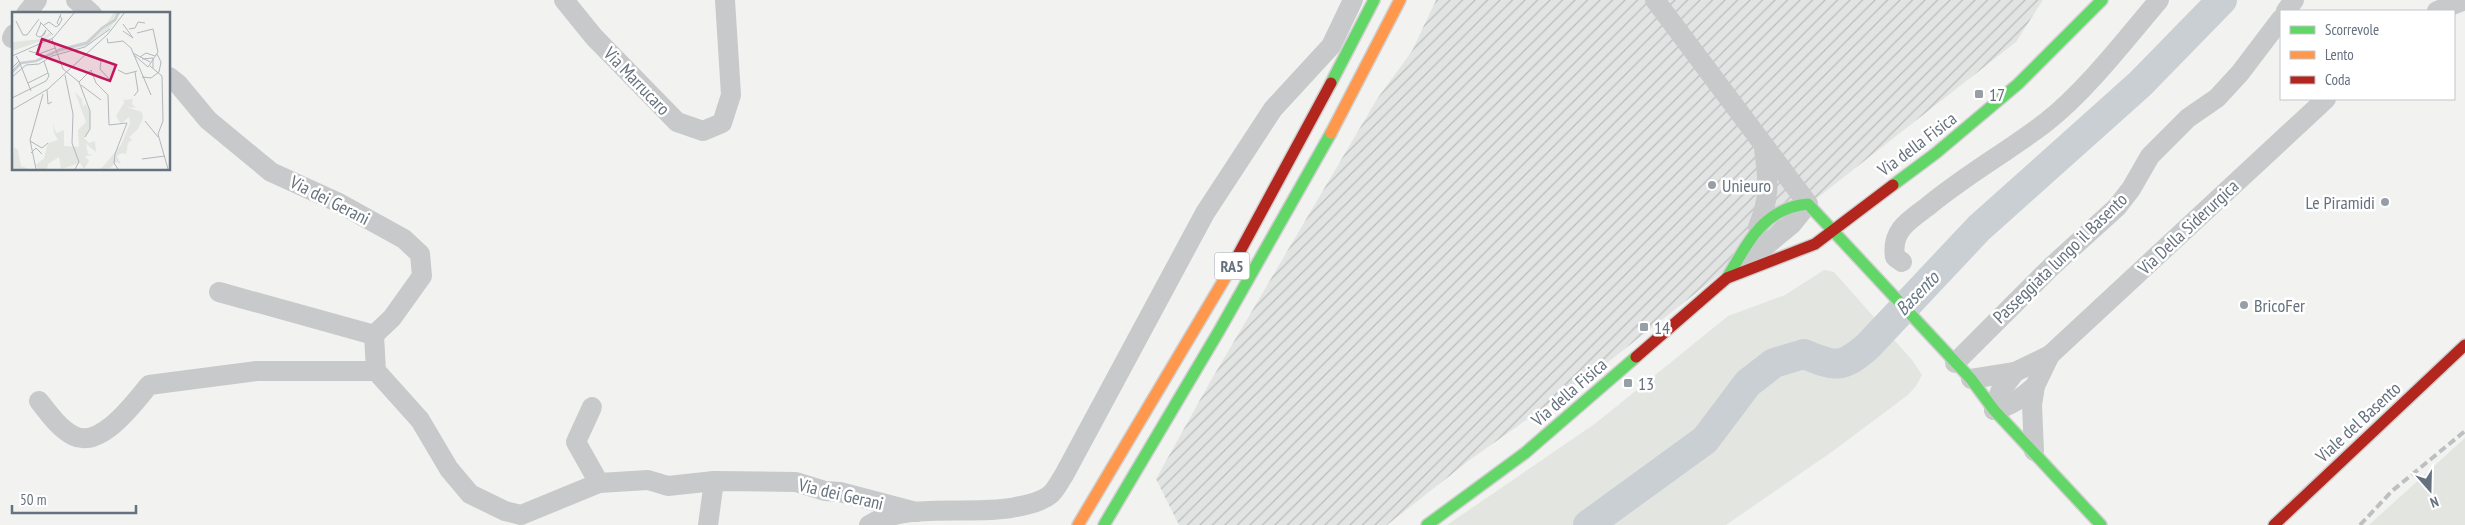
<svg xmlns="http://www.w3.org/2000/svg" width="2465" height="525" font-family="'PT Sans Narrow',sans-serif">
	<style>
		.industrial { fill: url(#industrial-furrows) }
		.green { fill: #e2e5e0 }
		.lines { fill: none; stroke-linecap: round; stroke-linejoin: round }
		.river { stroke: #c9cfd2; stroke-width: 30 }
		.fast-casing { stroke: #cecfcf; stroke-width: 14 }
		.slow-casing { stroke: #cecfcf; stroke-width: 14 }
		.jam-casing { stroke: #cecfcf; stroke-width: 14 }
		.street { stroke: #c8c9ca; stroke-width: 20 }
		.fast { stroke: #63d668; stroke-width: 11 }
		.slow { stroke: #ff974d; stroke-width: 11 }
		.jam { stroke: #b3261e; stroke-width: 11 }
		.rail { stroke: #bebfc1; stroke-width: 4; stroke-dasharray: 8 4; stroke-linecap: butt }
		.poi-dot { fill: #969ea6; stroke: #fff; stroke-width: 2 }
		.labels { text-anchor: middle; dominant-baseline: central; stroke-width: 5; stroke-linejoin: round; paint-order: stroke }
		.shield { fill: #fff; stroke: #939ca5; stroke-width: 1 }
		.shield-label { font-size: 16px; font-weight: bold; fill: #65717e }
		.street-label { font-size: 18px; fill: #65717e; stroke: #fff }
		.poi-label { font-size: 18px; fill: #65717e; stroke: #fff; text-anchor: start }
		.water-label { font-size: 19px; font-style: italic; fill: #667883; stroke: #fff }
		.inset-river { fill: none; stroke: #c9cfd2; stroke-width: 2.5 }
		.inset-road { fill: none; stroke: #b2b7bc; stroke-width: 1 }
		.view { fill: #c2185b; fill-opacity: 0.15; stroke: #c2185b; stroke-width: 2.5 }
		.inset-edge { fill: none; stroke: #65717e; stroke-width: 2.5 }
	</style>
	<defs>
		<pattern id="industrial-furrows" width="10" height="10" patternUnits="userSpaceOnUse" patternTransform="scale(1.25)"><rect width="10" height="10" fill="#e2e4e3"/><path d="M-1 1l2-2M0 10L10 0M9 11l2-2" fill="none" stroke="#bbbdbd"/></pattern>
	</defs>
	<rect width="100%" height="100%" fill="#f2f3f1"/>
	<polygon class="industrial" points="1436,0 2043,0 2016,42 1603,366 1471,459 1387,525 1179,525 1156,479 1210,382 1377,99 1412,51"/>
	<g class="green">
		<polygon points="1824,270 1834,272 1912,360 1922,375 1916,386 1908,395 1833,451 1726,525 1447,525 1596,423 1728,316 1785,295"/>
		<polygon points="2465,438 2465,525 2369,525"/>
	</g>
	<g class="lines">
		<path class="river" d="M 1588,525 L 1705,440 L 1748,383 L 1774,363 L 1804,354 C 1835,367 1842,369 1868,346 L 1979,228 L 2140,84 L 2222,0"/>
		<defs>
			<g id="fast">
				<polyline points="1331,83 1374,0"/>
				<polyline points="1893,185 1936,153 2018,84 2102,0"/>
				<path d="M 1727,278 C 1748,243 1763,208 1808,204 L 1971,379 L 1994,410 L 2101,525"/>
				<polyline points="1104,525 1219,331 1331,133"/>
				<polyline points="1427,525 1525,453 1636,357"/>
			</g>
			<g id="slow">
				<polyline points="1331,133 1400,0"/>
				<polyline points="1078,525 1231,268"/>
			</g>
			<g id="jam">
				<polyline points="1231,268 1331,83"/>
				<polyline points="1636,357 1727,278 1815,244 1893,185"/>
				<polyline points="2274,525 2465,345"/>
			</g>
		</defs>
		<use href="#fast" class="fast-casing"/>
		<use href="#slow" class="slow-casing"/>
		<use href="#jam" class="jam-casing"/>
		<g class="street">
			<polyline points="76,0 92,14"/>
			<polyline points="564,0 594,37 677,122 703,131 722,123 731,95 725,0"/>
			<polyline points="1655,0 1808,204 1792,224 1740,267"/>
			<polyline points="2286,11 2294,0"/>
			<polyline points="2437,11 2465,0"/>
			<polyline points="26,14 37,0"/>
			<polyline points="12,38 14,34"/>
			<polyline points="169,77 178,84 208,120 271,172 337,202 404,239 420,254 422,276 392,318 374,335 376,371 420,420 449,469 470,494 505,511 521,515 599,483 648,480 668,486 714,481 796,482 825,491 840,492 916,512"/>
			<path d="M 1758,227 C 1771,195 1768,182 1764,148"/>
			<path d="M 1902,262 L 1895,257 C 1891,231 1908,221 1927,207 C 1964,176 2007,152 2045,123 C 2086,91 2125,40 2159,0"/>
			<polyline points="219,292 374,335"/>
			<polyline points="1955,363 2051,267 2117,207 2131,189 2150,156 2188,118 2217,98 2240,73 2281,19"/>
			<polyline points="1971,379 2015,372 2050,355 2326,99"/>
			<path d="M 39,401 C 49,414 60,429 74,436 C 101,449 135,402 149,385 L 257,371 L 376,371"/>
			<polyline points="592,407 576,442 599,483"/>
			<path d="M 1994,410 C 2012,406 2021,398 2035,386"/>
			<polyline points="1994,410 2000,392 2015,372"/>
			<polyline points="2034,451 2032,405 2035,386 2050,355"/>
			<polyline points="708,525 714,481"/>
			<path d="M 869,525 C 907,502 967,515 1011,508 C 1025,505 1040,503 1051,494 C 1056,489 1060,481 1064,475 L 1205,213 L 1273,109 L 1331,46 L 1353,0"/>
		</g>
		<use href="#fast" class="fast"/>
		<use href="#slow" class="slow"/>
		<use href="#jam" class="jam"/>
		<polyline class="rail" points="2360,525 2392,491 2465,431"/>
	</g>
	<g class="poi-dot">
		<rect x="1974" y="89" width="10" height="10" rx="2.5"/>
		<circle cx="1712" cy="185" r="5"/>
		<circle cx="2385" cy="202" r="5"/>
		<circle cx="2244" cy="305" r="5"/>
		<rect x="1639" y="322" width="10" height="10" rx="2.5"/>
		<rect x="1623" y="378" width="10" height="10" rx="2.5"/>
	</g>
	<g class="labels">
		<rect class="shield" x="1214.5" y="252.5" width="35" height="27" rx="4"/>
		<g class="shield-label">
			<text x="1232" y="266">RA5</text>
		</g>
		<g class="street-label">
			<text transform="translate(637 81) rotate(46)">Via Marrucaro</text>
			<text transform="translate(1917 144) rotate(-37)">Via della Fisica</text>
			<text transform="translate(330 200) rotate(27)">Via dei Gerani</text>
			<text transform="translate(2188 227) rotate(-43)">Via Della Siderurgica</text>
			<text transform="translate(2060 258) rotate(-44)">Passeggiata lungo il Basento</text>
			<text transform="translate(1569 392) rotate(-41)">Via della Fisica</text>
			<text transform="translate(2358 422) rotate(-43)">Viale del Basento</text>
			<text transform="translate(841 494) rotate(13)">Via dei Gerani</text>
		</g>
		<g class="poi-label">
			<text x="1989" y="94">17</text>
			<text x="1722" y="185">Unieuro</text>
			<text x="2375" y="202" text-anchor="end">Le Piramidi</text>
			<text x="2254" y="305">BricoFer</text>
			<text x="1654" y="327">14</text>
			<text x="1638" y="383">13</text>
		</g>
		<g class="water-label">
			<text transform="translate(1917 293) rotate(-46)">Basento</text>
		</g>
	</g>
	<g transform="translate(12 12)">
		<rect width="158" height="158" fill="#f2f3f1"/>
		<path d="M 102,0 L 109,0 L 98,16 L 74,34 L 46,41 L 45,37 L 74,29 L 95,11 ZM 38,20 L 40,23 L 32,28 L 0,39 L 0,30 L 30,27 ZM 63,80 L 70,87 L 71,95 L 73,92 L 78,98 L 78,117 L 72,126 L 77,131 L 83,129 L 84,140 L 74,132 L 76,142 L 82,143 L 73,144 L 77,149 L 72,157 L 68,151 L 49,157 L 47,145 L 36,152 L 35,157 L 26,157 L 24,153 L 32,146 L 36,131 L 46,128 L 42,121 L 41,111 L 44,121 L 52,118 L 52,134 L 67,135 L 66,118 L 74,110 ZM 111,85 L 112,88 L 121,87 L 120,92 L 124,96 L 114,95 L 130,100 L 131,106 L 126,117 L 117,125 L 120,128 L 116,131 L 114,142 L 110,141 L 105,144 L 109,152 L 104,150 L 98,156 L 89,157 L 109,133 L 118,111 L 117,105 L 109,112 L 104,104 L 112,91 Z" fill="#e2e5e0"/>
		<path d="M 2,135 L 6,138 L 9,154 L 17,157 L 0,157 Z" fill="#e2e5e0"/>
		<path class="inset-river" d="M 0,60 L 9,51 L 24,49 L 47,38 L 75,31 L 90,16 L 103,8 L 107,0"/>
		<path class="inset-road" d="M 48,4 L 50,7 L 47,13 L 45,11 L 48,4 L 49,2M 4,9 L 11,23 L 15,23 L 27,7M 28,10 L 41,23M 29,11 L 24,23 L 27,25 L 30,24 L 32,23 L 34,18 L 30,24M 32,13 L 37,10 L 44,15 L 47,13M 117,17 L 123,16 L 126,10 L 133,11M 111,19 L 121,26 L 111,12M 95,26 L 96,31 L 111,29 L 119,36 L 139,83M 40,27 L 51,57 L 67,70 L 78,99 L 78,117 L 73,125M 17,39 L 27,42 L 43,36M 121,41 L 138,50M 122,43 L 136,55 L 146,40 L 141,17 L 125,21M 0,44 L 41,26 L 63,0M 76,44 L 89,49 L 88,57 L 98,68M 128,45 L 134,41 L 143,44M 130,47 L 141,46 L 141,56M 7,49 L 19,79M 138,54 L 150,64 L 151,109 L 146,122 L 156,157M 0,56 L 7,49 L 4,44M 106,58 L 114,62 L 125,59M 53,63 L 61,102 L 60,131 L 67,150 L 63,157M 0,65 L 14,53 L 27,52 L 40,44 L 73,35 L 98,17M 130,65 L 139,66 L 147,60 L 149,50 L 145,42M 67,70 L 79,58 L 84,71 L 96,83 L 97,113 L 115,111 L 103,142 L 102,151 L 106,157M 16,71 L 36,61M 69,73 L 89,88M 35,78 L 36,92 L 40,90M 122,84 L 126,79 L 123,60M 0,86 L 34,69 L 37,64 L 32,49M 0,98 L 36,77 L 96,22 L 113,0M 133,109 L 146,125M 18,129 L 30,136 L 36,131M 19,141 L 24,136 L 30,142M 130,147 L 153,144M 24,157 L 18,128 L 31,82"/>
		<path class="view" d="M 30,27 L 104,53 L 98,69 L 25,42 Z"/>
		<rect width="158" height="158" class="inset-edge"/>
	</g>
	<rect x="2280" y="10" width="175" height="90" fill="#ffffff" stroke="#c1c6cb"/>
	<rect x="2290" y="26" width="25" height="8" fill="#63d668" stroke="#c1c6cb"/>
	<text x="2325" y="35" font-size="15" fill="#65717e">Scorrevole</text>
	<rect x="2290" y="51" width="25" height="8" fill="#ff974d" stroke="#c1c6cb"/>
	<text x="2325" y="60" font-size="15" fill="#65717e">Lento</text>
	<rect x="2290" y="76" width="25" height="8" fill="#b3261e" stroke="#c1c6cb"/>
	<text x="2325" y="85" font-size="15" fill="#65717e">Coda</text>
	<g transform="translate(2430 490) rotate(160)" stroke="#ffffff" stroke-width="4" paint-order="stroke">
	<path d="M0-4L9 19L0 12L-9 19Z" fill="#65717e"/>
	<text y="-8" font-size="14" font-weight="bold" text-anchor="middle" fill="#65717e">N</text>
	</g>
	<path d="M12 505v8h124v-8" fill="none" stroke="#65717e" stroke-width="2.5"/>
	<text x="20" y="505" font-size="15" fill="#65717e" stroke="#ffffff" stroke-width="4" paint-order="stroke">50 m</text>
</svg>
